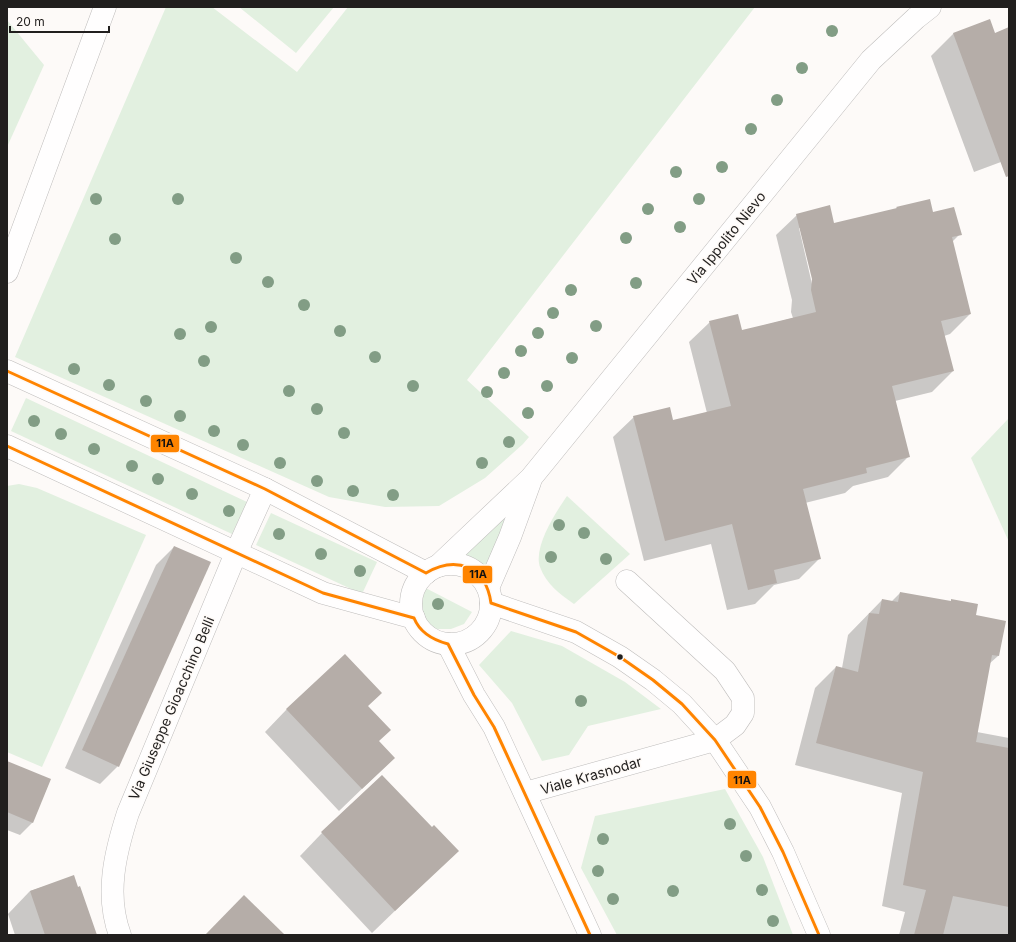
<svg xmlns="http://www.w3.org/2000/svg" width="1016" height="942" font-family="Inter,sans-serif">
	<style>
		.green { fill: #e2f0e0 }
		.shadow { fill: #0003; fill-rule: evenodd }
		.building { fill: #b5ada8 }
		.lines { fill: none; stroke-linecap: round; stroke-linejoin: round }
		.minor-casing { stroke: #bfbdbc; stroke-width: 23 }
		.minor { stroke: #fffefe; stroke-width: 22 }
		.bus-1-casing { stroke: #fefaf7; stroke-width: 6 }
		.bus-1 { stroke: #ff8400; stroke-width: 3 }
		.tree { fill: #829d85 }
		.bus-dot { fill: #211f1e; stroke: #fefaf7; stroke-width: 1.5 }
		.labels { text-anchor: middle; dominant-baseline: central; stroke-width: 3; stroke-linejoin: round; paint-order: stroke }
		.street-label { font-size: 14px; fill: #211f1e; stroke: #fefaf7 }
		.line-badge { stroke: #fefaf7; stroke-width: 1.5 }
		.pale-badge-label { font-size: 11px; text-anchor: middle; font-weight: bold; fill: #111 }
	</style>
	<rect width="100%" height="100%" fill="#fdfaf8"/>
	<g class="green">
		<polygon points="166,7 212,7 297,72 348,7 755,7 467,380 529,437 523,444 485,478 439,506 385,507 329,497 15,357"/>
		<polygon points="239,7 334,7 296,53"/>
		<polygon points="7,20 44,65 7,147"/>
		<polygon points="26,398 247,502 232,534 11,431"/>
		<polygon points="1009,418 1009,542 971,458"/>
		<polygon points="19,484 37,488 146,535 42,767 7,752 7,486"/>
		<path d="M 567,496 L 630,554 L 574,604 C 560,594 546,584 540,567 C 533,547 556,512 567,496 Z"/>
		<polygon points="514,497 490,574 456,554"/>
		<polygon points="271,513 377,562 362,594 256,545"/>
		<polygon points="416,583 472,612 464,624 451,629 437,629 425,624 418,613"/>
		<polygon points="511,631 562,646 625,682 661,709 588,726 569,755 542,761 512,703 479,665"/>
		<polygon points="725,789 763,857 793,935 617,935 581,868 595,816"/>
	</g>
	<g class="shadow">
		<polygon points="989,20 994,34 1009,28 1009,159 974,172 931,56 953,34"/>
		<path d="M 897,208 L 932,213 L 960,234 L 952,242 L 970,314 L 950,334 L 944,336 L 953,371 L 932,392 L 895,401 L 909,456 L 888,477 L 853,486 L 845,493 L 805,503 L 820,558 L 799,579 L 774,585 L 755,604 L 727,610 L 711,544 L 644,561 L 613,437 L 634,417 L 673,422 L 707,413 L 689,342 L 710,322 L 742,331 L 793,318 L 791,312 L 792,300 L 776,235 L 797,215 L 833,224 L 895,210 ZM 799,228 L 801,228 L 814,284 L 812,284 Z"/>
		<polygon points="174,547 118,766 100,784 65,768 156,565"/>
		<polygon points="900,593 950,602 952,600 974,616 998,656 989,664 977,732 1009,738 1009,935 899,935 905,912 882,906 902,793 795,765 815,688 836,667 842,668 848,635 882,600 891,602"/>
		<polygon points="367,706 378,742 394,758 339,811 265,732 287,709"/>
		<polygon points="7,770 50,780 32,823 20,835 7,830"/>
		<polygon points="432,829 457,851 372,933 300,856 322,833"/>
		<polygon points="73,877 96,935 15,935 8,914 30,891"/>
	</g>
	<g class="building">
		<polygon points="990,19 995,33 1009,27 1009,176 1006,177 953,33"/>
		<polygon points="930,199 933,212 954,207 962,235 952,237 971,314 941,321 954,371 892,386 910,457 866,468 867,473 803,489 821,559 774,570 777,583 748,590 732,524 665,541 633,416 670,407 673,420 731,406 709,321 738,314 742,330 816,312 811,290 812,279 796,214 830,205 834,223 897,208 896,207"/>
		<polygon points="174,546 211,562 119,767 82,750"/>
		<polygon points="900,592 951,601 951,599 978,604 976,615 1006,621 999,656 992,655 976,742 1009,748 1009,907 953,896 943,935 914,935 926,890 903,885 923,772 816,743 836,666 858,672 869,613 879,614 882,599 898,602"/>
		<polygon points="345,654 382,693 368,706 391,730 379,741 395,758 362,789 286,709"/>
		<polygon points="7,761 51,779 33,823 7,812"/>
		<polygon points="382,775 432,827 434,825 459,851 395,911 321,832"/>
		<polygon points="74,875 78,887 80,886 97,935 45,935 30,891"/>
		<polygon points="244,895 285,935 205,935"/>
	</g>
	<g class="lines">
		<defs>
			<g id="minor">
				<polyline points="7,272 105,7"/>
				<polyline points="7,371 265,489 426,573"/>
				<polyline points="7,446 323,593 414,618"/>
				<circle cx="451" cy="604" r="40"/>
				<polyline points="438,566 531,478 871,60 916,18 930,7"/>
				<polyline points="488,588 510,537 530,482"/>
				<polyline points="491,603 576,632 620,657 653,680 682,704 715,740 760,807 783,852 819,935"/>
				<polyline points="448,644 474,695 494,727 590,935"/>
				<polyline points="525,793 715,740 735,725 743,713 743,698 725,671 627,581"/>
				<path d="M 120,935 C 105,895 115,853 128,813 L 236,553 L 265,489"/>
			</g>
		</defs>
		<use href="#minor" class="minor-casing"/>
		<use href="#minor" class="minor"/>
		<defs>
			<g id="bus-1">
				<path d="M 7,371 L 265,489 L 426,573 C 457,555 486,567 491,603 L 576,632 L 620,657 L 653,680 L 682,704 L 715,740 L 760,807 L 783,852 L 819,935"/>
				<path d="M 7,446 L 323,593 L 414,618 C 420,633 433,640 448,644 L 474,695 L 494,727 L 590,935"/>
			</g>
		</defs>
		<use href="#bus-1" class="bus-1-casing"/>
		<use href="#bus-1" class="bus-1"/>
	</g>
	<g class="tree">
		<circle cx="832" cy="31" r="6"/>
		<circle cx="802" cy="68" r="6"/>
		<circle cx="777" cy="100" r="6"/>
		<circle cx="751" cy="129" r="6"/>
		<circle cx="722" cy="167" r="6"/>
		<circle cx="676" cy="172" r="6"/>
		<circle cx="96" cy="199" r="6"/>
		<circle cx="178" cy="199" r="6"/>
		<circle cx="699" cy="199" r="6"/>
		<circle cx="648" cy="209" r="6"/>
		<circle cx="680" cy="227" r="6"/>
		<circle cx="626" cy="238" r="6"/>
		<circle cx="115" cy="239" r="6"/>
		<circle cx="236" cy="258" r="6"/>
		<circle cx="268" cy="282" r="6"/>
		<circle cx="636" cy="283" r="6"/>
		<circle cx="571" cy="290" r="6"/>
		<circle cx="304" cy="305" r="6"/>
		<circle cx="553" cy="313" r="6"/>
		<circle cx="596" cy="326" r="6"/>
		<circle cx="211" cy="327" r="6"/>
		<circle cx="340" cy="331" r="6"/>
		<circle cx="538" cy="333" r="6"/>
		<circle cx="180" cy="334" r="6"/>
		<circle cx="521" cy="351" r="6"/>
		<circle cx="375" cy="357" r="6"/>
		<circle cx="572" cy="358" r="6"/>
		<circle cx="204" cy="361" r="6"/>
		<circle cx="74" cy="369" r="6"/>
		<circle cx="504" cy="373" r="6"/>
		<circle cx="109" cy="385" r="6"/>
		<circle cx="413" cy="386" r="6"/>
		<circle cx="547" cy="386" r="6"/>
		<circle cx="289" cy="391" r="6"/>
		<circle cx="487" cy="392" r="6"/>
		<circle cx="146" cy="401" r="6"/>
		<circle cx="317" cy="409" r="6"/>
		<circle cx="528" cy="413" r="6"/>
		<circle cx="180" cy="416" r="6"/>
		<circle cx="34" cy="421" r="6"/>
		<circle cx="214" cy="431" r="6"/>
		<circle cx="344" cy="433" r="6"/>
		<circle cx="61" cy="434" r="6"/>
		<circle cx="509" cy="442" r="6"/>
		<circle cx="243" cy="445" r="6"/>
		<circle cx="94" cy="449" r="6"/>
		<circle cx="280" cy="463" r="6"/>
		<circle cx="482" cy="463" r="6"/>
		<circle cx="132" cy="466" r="6"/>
		<circle cx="158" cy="479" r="6"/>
		<circle cx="317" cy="481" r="6"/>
		<circle cx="353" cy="491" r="6"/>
		<circle cx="192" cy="494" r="6"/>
		<circle cx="393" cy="495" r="6"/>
		<circle cx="229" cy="511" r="6"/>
		<circle cx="559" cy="525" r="6"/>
		<circle cx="584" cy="533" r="6"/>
		<circle cx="279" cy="534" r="6"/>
		<circle cx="321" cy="554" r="6"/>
		<circle cx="551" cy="557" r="6"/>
		<circle cx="606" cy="559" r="6"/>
		<circle cx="360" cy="571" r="6"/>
		<circle cx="438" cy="604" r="6"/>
		<circle cx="581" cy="701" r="6"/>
		<circle cx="730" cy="824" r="6"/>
		<circle cx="603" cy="839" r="6"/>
		<circle cx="746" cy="856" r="6"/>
		<circle cx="598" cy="871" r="6"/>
		<circle cx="762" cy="890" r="6"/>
		<circle cx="673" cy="891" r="6"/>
		<circle cx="613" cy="899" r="6"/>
		<circle cx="773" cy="921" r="6"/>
	</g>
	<circle class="bus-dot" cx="620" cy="657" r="3.5"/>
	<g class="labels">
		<g class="street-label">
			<text transform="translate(726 238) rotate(-51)">Via Ippolito Nievo</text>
			<text transform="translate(171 708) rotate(-67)">Via Giuseppe Gioacchino Belli</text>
			<text transform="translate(591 775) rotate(-16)">Viale Krasnodar</text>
		</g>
	</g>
	<g class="line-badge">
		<rect x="150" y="434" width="30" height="19" rx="4" fill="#ff8400"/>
		<rect x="462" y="565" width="31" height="19" rx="4" fill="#ff8400"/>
		<rect x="727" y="770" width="30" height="19" rx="4" fill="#ff8400"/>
	</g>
	<g class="pale-badge-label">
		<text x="165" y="447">11A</text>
		<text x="478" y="578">11A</text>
		<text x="742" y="784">11A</text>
	</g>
	<rect width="1016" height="942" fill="none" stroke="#211f1e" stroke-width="16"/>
	<path d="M10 26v6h99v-6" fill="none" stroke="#211f1e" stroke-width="2"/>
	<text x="16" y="26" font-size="12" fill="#211f1e" stroke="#fefaf7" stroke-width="3" paint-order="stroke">20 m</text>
</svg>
